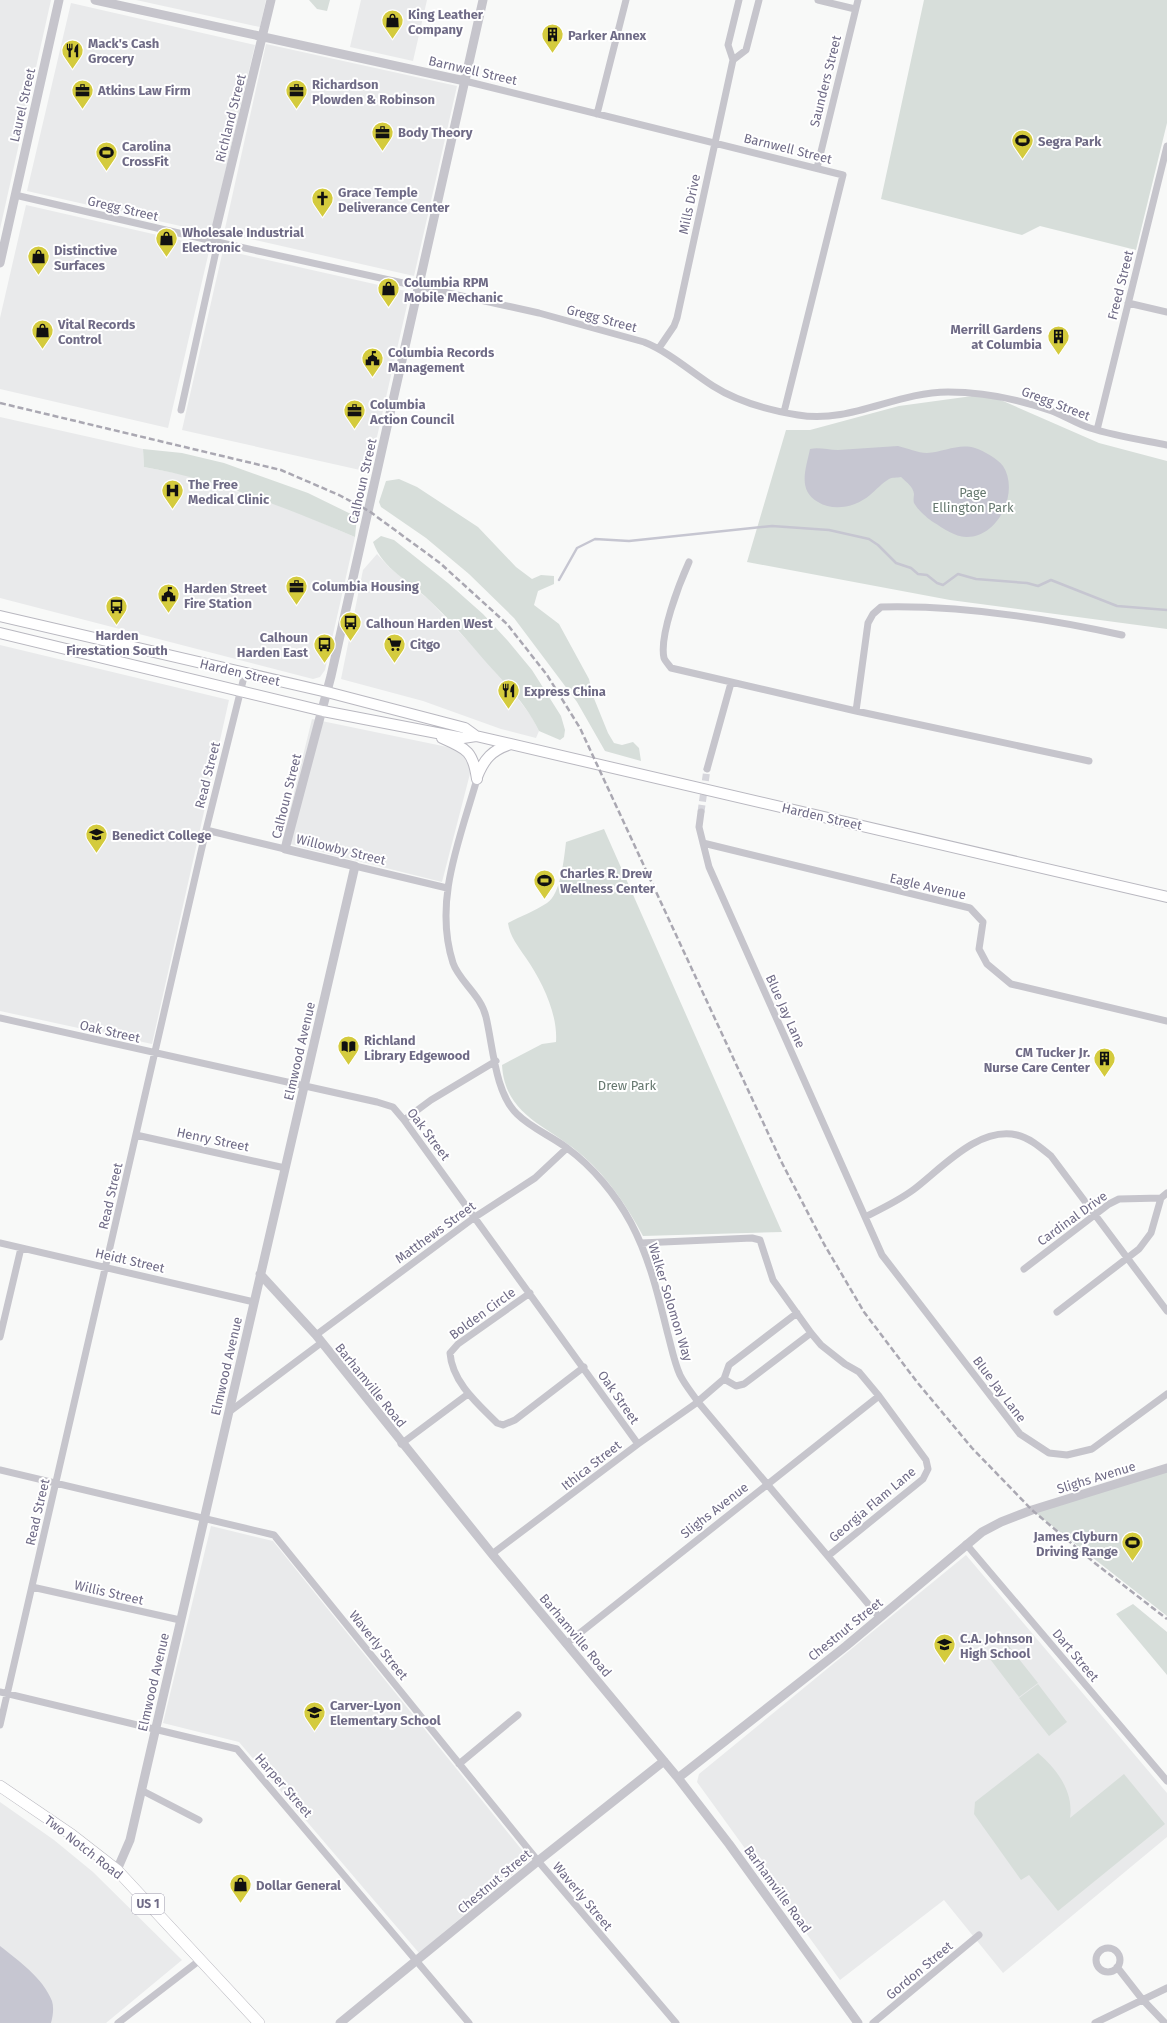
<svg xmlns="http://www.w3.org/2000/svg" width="1167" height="2023" font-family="'Fira Sans',sans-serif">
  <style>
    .built { fill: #e9eaeb }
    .green { fill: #d7deda }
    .water { fill: #c6c6d1 }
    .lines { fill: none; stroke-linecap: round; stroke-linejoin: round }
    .stream { stroke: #c6c6d1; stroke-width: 2.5 }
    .minor-tunnel { stroke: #d6d6dc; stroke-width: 7; stroke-dasharray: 7 3.5; stroke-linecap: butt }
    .secondary-casing { stroke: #b9b8c0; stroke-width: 12 }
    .primary-casing { stroke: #bab9c0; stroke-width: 12 }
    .minor { stroke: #c6c5cc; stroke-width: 7 }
    .tertiary { stroke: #c6c5cc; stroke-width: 9 }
    .secondary { stroke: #fff; stroke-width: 10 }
    .primary { stroke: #fff; stroke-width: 11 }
    .rail { stroke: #aaa8b2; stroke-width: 2.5; stroke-dasharray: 6 3; stroke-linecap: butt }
    .labels { text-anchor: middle; stroke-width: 4; stroke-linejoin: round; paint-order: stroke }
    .shield { fill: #fff; stroke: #9a97aa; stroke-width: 1 }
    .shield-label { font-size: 12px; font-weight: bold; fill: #6f6b86 }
    .poi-label { font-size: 13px; font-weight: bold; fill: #6f6b86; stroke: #fff; text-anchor: start }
    .street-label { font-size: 13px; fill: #6f6b86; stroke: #fff }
    .park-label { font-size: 13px; fill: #66786f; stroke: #fff }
  </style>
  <rect width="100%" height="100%" fill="#f8f9f8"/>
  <path class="built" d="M0,0H51L0,229Z
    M136,0H266L260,27Z
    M361,0H427L413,61L350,47Z
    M71,3L255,45L211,233L27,191Z
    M266,44L457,86L414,276L224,233Z
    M26,205L210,247L168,428L0,389V318Z
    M223,250L410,292L369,472L182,430Z
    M0,417L143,449L144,467L186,475L232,490L287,508L355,537L325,670L320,677L313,679L0,598Z
    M377,554L389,567L428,599L499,674L532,717L539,731L536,738L501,729L423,701L341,679L363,570Z
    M0,645L229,700L152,1044L0,1011Z
    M312,719L462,750L472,766L442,882L282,842Z
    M211,1526L273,1541L530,1860L419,1953L239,1742L163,1723Z
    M966,1555L1167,1793V1837L1003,1973L944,1900L840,1980L697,1782L699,1774Z
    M0,1802L54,1840L93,1872L182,1960L106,2023H0Z"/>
  <path class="green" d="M309,0H330L327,11L317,9Z
    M924,0H1167V123L1136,250L1040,226L1022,235L881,199Z
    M987,394L1099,443L1167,461V629L950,600L747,562L786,430H810L899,406Z
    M143,449L182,453L224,463L308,493L357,517L355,537C286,508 218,480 144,467Z
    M399,479L417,487L478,527L516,567L532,579L541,575L554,576V584L538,591L534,605L559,624L589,679L593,696L608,733L614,743L622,745L633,742L639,748L641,761L605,751L577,702L514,618L469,574L426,538L381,507L379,502L386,481Z
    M381,536L394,540L448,583L483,614L508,641L532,670L561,716L565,730L564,737L560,740L539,731C526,704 505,683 485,661C467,640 449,619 429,600C409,580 383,570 373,542Z
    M604,829L782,1232L643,1236C627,1206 608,1178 583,1156C550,1126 505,1117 502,1065L542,1044L556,1042C558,1014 542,981 526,958C518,946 510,937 508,923C521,916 535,911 547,903C561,894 564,858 566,842Z
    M1167,1468V1616L1032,1510Z
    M1133,1604L1167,1632V1675L1116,1614Z
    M1008,1645L1038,1683L1019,1697L990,1659Z
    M1038,1684L1067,1722L1049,1736L1019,1698Z
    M1038,1753C1057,1769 1074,1792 1070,1818L1124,1774L1165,1824L1058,1911L1029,1875L1021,1880L974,1814L975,1802Z"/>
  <path class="water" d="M898,446C907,448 918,453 927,453C944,452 959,443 975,448C984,451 998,459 1003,466C1020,492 998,538 966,537C955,537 943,528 933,522C927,518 917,509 914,503C913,500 914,496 914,494C913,486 906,482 901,477C897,478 892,477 889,479C882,483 876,490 870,495C856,507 834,512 818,502C797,490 806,469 810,449C819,447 828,450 838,450C858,449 878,447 898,446Z
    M0,1946C19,1961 43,1978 52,2001C54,2008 53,2016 51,2023H0Z"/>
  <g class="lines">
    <path class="stream" d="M559,580L577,548L595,539L629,541L772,526L829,530L869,539L878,545L896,563L911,568L918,574L927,575L937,583L943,585L958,574L976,579L1027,583L1038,586L1051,580L1117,606L1167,610"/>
    <path class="minor-tunnel" d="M701,812L707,769"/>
    <defs>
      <path id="secondary" d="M0,616L327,692L465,728L476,736L1167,897
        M0,633L323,711L463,738L476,736
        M442,738C467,749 473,751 477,779
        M477,777C484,759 492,750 511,744"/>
      <path id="primary" d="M0,1786L72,1835L117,1870L259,2023"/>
    </defs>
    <use href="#secondary" class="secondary-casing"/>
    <use href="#primary" class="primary-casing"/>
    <path class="minor" d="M818,0L855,9
      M733,60L746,50L759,0
      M465,81L843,175L784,412
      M597,114L626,0
      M817,168L858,0
      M15,195L213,241L539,313L644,342C669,352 690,371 713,386C738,402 768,410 798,415C850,424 896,392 948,392C984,392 1018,399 1052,411C1065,416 1077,424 1090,428C1115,436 1142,440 1167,445
      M1128,303L1167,312
      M659,348L674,326L677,318L733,60L728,45L739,0
      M181,410L218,242
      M1097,430L1167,146
      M689,562C679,584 659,636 664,658C665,661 669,665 671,668L856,711L1089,761
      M856,711L868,623L873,614L881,607C960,605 1045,618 1122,635
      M707,769L731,683
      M477,779C460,839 433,901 453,963C459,981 481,995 486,1017C493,1046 495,1093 517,1114C531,1128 551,1136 567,1148C593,1167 616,1195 631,1223C649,1257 658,1294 667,1331C671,1345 674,1362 680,1375C685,1385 692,1393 698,1402L880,1618
      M701,812L699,827L709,867L882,1255L1020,1434L1049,1453L1067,1455L1092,1449L1167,1394
      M206,830L285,849
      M703,843L970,908L983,922L979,949L987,964L1011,984L1167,1021
      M355,866L447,888
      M0,1018L377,1102L393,1107L404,1120L638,1444
      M404,1120L431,1100L496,1061
      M136,1135L285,1168
      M865,1217C881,1209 898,1201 913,1190C941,1169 978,1126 1017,1135C1030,1138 1041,1148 1051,1156L1167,1311
      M0,1243L254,1302
      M641,1243L752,1238L760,1240L773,1280L811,1333L821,1345L845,1364L859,1372L879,1396L926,1460L928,1469L923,1479L828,1556
      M1024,1269L1109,1204L1119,1199L1161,1198
      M530,1293L458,1344L450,1353C452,1382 478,1404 497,1423L503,1425L515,1420L584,1367
      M1057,1312L1139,1249L1151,1233L1161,1198L1167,1193
      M316,1335L475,1217L535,1178L567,1148
      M0,1337L21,1248
      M724,1379L736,1386L744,1384L811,1333
      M229,1412L321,1343
      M401,1444L468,1394
      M0,1470L274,1535L538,1861L676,2023
      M966,1544L1167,1781
      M492,1554L638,1444L695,1404L724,1379L729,1365L797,1313
      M32,1587L180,1620
      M566,1644L879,1396
      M0,1692L237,1749L469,2023
      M0,1725L206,830L245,673
      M459,1764L518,1715
      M141,1790L199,1820
      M1096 1960a12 12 0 1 1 24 0a12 12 0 1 1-24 0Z
      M1117,1967L1142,1999L1165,2023
      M118,2023L200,1960
      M873,2023L979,1935
      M1095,2023L1167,1988"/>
    <path class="tertiary" d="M95,0L465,81
      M213,241L271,0
      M0,263L59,0
      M260,1274L316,1335L492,1554L678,1778L729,1844L858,2023
      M678,1778L846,1646L982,1532L1001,1522L1032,1510L1167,1468
      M117,1870L130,1840L355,866L285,849L331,676L483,0
      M340,2023L538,1861L664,1761"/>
    <use href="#secondary" class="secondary"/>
    <use href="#primary" class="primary"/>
    <path class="rail" d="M0,403L281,470L339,495L369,511L440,563L507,624L547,675L580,728L781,1161L824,1244L864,1312L917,1382L972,1448L1032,1510L1096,1564L1167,1619"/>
  </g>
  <defs>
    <symbol id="shop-pin" viewBox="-11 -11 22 30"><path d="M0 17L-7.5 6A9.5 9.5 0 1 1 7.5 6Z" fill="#d4cb3d" stroke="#fff"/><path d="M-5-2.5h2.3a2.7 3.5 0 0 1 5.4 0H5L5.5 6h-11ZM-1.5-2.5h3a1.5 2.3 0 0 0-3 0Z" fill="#111"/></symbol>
    <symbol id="building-pin" viewBox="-11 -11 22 30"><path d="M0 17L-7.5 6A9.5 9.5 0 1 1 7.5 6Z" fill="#d4cb3d" stroke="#fff"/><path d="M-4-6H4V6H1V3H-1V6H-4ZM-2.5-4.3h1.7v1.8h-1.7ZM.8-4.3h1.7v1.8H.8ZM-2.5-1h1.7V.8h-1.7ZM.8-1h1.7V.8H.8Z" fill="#111"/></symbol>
    <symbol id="restaurant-pin" viewBox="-11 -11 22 30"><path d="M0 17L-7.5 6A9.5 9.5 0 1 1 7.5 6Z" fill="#d4cb3d" stroke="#fff"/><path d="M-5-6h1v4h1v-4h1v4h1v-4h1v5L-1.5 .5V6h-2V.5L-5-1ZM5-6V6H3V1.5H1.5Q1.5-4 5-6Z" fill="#111"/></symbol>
    <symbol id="office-pin" viewBox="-11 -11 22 30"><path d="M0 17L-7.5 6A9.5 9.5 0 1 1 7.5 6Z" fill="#d4cb3d" stroke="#fff"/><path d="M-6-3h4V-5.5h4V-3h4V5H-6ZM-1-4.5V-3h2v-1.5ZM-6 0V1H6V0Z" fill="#111"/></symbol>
    <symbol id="stadium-pin" viewBox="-11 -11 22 30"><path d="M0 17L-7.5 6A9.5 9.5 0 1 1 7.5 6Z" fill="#d4cb3d" stroke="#fff"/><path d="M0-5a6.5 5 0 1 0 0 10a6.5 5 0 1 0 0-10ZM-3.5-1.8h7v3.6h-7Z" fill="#111"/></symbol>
    <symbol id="church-pin" viewBox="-11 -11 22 30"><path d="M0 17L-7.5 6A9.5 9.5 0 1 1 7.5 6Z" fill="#d4cb3d" stroke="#fff"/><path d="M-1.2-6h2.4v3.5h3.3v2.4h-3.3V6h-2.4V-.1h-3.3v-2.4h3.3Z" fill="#111"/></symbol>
    <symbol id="civic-pin" viewBox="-11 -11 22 30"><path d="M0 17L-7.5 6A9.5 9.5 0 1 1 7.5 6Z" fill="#d4cb3d" stroke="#fff"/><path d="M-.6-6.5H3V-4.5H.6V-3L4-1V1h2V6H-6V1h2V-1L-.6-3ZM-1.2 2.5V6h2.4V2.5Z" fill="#111"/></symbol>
    <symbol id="hospital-pin" viewBox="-11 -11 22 30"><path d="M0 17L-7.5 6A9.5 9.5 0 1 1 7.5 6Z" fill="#d4cb3d" stroke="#fff"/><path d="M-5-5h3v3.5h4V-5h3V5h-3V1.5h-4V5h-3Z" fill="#111"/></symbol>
    <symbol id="bus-pin" viewBox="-11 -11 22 30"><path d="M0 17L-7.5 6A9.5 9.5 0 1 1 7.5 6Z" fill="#d4cb3d" stroke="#fff"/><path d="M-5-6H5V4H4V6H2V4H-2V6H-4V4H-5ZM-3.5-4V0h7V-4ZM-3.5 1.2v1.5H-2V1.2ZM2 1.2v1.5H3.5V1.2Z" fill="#111"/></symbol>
    <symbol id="supermarket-pin" viewBox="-11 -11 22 30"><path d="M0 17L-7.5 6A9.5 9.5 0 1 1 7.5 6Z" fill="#d4cb3d" stroke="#fff"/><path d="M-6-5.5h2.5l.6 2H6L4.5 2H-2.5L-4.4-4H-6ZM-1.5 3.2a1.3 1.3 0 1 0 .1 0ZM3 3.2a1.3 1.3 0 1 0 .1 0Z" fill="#111"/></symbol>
    <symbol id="university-pin" viewBox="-11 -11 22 30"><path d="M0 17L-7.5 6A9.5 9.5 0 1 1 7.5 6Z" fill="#d4cb3d" stroke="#fff"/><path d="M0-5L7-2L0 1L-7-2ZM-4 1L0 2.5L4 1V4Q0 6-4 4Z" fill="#111"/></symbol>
    <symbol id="library-pin" viewBox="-11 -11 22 30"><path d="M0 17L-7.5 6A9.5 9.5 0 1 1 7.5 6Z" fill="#d4cb3d" stroke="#fff"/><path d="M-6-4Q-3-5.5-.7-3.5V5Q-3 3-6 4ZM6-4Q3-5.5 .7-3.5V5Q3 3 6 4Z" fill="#111"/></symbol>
    <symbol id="school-pin" viewBox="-11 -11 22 30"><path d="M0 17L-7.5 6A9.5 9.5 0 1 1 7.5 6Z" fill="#d4cb3d" stroke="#fff"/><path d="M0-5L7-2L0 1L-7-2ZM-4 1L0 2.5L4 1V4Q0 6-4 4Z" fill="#111"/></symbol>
  </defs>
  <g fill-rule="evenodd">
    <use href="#shop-pin" x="380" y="8" width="25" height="34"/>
    <use href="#building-pin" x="540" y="22" width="25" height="34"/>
    <use href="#restaurant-pin" x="60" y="38" width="25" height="34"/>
    <use href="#office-pin" x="70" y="78" width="25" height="34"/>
    <use href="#office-pin" x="284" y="78" width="25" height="34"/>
    <use href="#office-pin" x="370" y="120" width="25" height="34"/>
    <use href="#stadium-pin" x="1010" y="128" width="25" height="34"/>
    <use href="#stadium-pin" x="94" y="140" width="25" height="34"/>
    <use href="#church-pin" x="310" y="186" width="25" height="34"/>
    <use href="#shop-pin" x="154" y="226" width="25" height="34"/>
    <use href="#shop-pin" x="26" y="244" width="25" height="34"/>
    <use href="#shop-pin" x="376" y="276" width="25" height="34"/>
    <use href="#shop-pin" x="30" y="318" width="25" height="34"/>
    <use href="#building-pin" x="1046" y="324" width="25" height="34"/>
    <use href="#civic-pin" x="360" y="346" width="25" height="34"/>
    <use href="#office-pin" x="342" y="398" width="25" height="34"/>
    <use href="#hospital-pin" x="160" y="478" width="25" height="34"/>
    <use href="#office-pin" x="284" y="574" width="25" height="34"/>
    <use href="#civic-pin" x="156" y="582" width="25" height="34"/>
    <use href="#bus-pin" x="104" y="594" width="25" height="34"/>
    <use href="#bus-pin" x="338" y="610" width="25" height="34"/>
    <use href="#bus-pin" x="312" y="632" width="25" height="34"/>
    <use href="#supermarket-pin" x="382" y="632" width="25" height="34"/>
    <use href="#restaurant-pin" x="496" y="678" width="25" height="34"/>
    <use href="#university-pin" x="84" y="822" width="25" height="34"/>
    <use href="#stadium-pin" x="532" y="868" width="25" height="34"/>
    <use href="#library-pin" x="336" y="1034" width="25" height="34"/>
    <use href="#building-pin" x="1092" y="1046" width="25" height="34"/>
    <use href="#stadium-pin" x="1120" y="1530" width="25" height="34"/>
    <use href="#school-pin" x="932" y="1632" width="25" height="34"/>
    <use href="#school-pin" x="302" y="1700" width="25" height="34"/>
    <use href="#shop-pin" x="228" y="1872" width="25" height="34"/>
  </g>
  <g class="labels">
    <rect class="shield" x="132" y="1894" width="32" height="20" rx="3"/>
    <g class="shield-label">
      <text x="148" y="1908">US 1</text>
    </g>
    <g class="poi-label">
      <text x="408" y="19">King Leather<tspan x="408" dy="15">Company</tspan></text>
      <text x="568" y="40">Parker Annex</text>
      <text x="88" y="48">Mack's Cash<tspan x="88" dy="15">Grocery</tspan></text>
      <text x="312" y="89">Richardson<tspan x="312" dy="15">Plowden &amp; Robinson</tspan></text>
      <text x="98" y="95">Atkins Law Firm</text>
      <text x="398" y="137">Body Theory</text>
      <text x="1038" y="146">Segra Park</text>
      <text x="122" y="151">Carolina<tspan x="122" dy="15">CrossFit</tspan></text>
      <text x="338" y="197">Grace Temple<tspan x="338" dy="15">Deliverance Center</tspan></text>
      <text x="182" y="237">Wholesale Industrial<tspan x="182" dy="15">Electronic</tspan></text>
      <text x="54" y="255">Distinctive<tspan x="54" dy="15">Surfaces</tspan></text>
      <text x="404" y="287">Columbia RPM<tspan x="404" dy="15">Mobile Mechanic</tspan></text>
      <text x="58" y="329">Vital Records<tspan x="58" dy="15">Control</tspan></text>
      <text x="1042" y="334" text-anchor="end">Merrill Gardens<tspan x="1042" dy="15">at Columbia</tspan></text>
      <text x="388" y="357">Columbia Records<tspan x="388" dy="15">Management</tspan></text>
      <text x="370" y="409">Columbia<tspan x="370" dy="15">Action Council</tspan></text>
      <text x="188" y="489">The Free<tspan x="188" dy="15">Medical Clinic</tspan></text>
      <text x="312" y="591">Columbia Housing</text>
      <text x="184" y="593">Harden Street<tspan x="184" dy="15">Fire Station</tspan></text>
      <text x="366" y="628">Calhoun Harden West</text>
      <text x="117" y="640" text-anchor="middle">Harden<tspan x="117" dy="15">Firestation South</tspan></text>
      <text x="308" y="642" text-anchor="end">Calhoun<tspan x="308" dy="15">Harden East</tspan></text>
      <text x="410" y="649">Citgo</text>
      <text x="524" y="696">Express China</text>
      <text x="112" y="840">Benedict College</text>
      <text x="560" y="878">Charles R. Drew<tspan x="560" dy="15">Wellness Center</tspan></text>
      <text x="364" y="1045">Richland<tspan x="364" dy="15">Library Edgewood</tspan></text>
      <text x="1090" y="1057" text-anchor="end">CM Tucker Jr.<tspan x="1090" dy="15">Nurse Care Center</tspan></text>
      <text x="1118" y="1541" text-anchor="end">James Clyburn<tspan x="1118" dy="15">Driving Range</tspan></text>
      <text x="960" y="1643">C.A. Johnson<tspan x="960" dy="15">High School</tspan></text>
      <text x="330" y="1710">Carver-Lyon<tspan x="330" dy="15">Elementary School</tspan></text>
      <text x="256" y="1890">Dollar General</text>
    </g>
    <g class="street-label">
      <text transform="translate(473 70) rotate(13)" y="5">Barnwell Street</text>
      <text transform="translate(825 81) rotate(-76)" y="5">Saunders Street</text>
      <text transform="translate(22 105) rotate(-77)" y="5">Laurel Street</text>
      <text transform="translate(230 118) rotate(-76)" y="5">Richland Street</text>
      <text transform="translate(788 148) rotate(14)" y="5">Barnwell Street</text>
      <text transform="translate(689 204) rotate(-78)" y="5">Mills Drive</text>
      <text transform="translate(123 208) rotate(13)" y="5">Gregg Street</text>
      <text transform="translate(1120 285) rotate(-76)" y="5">Freed Street</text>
      <text transform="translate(602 318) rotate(15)" y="5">Gregg Street</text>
      <text transform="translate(1056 403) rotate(21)" y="5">Gregg Street</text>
      <text transform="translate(362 481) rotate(-77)" y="5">Calhoun Street</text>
      <text transform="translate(240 672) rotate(13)" y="5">Harden Street</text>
      <text transform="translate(207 775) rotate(-76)" y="5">Read Street</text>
      <text transform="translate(286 796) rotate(-76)" y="5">Calhoun Street</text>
      <text transform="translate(822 816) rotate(13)" y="5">Harden Street</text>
      <text transform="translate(341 849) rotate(14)" y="5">Willowby Street</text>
      <text transform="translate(928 886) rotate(13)" y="5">Eagle Avenue</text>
      <text transform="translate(786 1011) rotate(66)" y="5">Blue Jay Lane</text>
      <text transform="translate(110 1031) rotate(13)" y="5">Oak Street</text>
      <text transform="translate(299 1051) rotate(-77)" y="5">Elmwood Avenue</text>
      <text transform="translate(429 1134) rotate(53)" y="5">Oak Street</text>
      <text transform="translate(213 1139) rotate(12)" y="5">Henry Street</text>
      <text transform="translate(110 1196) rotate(-77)" y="5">Read Street</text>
      <text transform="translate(1072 1218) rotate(-36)" y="5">Cardinal Drive</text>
      <text transform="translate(435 1232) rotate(-36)" y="5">Matthews Street</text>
      <text transform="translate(130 1260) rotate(13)" y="5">Heidt Street</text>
      <text transform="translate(671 1302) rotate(73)" y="5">Walker Solomon Way</text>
      <text transform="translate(482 1313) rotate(-36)" y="5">Bolden Circle</text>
      <text transform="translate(226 1366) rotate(-77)" y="5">Elmwood Avenue</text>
      <text transform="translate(371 1385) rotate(51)" y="5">Barhamville Road</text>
      <text transform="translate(1000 1389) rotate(53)" y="5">Blue Jay Lane</text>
      <text transform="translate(619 1397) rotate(55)" y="5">Oak Street</text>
      <text transform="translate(591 1465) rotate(-38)" y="5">Ithica Street</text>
      <text transform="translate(1096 1477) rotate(-17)" y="5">Slighs Avenue</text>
      <text transform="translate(872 1504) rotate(-40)" y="5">Georgia Flam Lane</text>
      <text transform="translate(714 1510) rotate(-38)" y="5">Slighs Avenue</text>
      <text transform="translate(37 1512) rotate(-77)" y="5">Read Street</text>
      <text transform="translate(109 1592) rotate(13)" y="5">Willis Street</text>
      <text transform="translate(845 1629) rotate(-39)" y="5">Chestnut Street</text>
      <text transform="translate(576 1635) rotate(50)" y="5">Barhamville Road</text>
      <text transform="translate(379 1645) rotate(51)" y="5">Waverly Street</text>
      <text transform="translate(1076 1655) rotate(50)" y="5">Dart Street</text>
      <text transform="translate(153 1682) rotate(-77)" y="5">Elmwood Avenue</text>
      <text transform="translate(284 1785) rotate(49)" y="5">Harper Street</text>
      <text transform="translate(84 1847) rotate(38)" y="5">Two Notch Road</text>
      <text transform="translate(494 1881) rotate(-40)" y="5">Chestnut Street</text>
      <text transform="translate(778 1889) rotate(54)" y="5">Barhamville Road</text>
      <text transform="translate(583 1896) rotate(50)" y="5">Waverly Street</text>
      <text transform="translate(919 1970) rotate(-40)" y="5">Gordon Street</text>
    </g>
    <g class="park-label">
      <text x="973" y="497">Page<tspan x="973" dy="15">Ellington Park</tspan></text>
      <text x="627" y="1090">Drew Park</text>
    </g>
  </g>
</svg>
